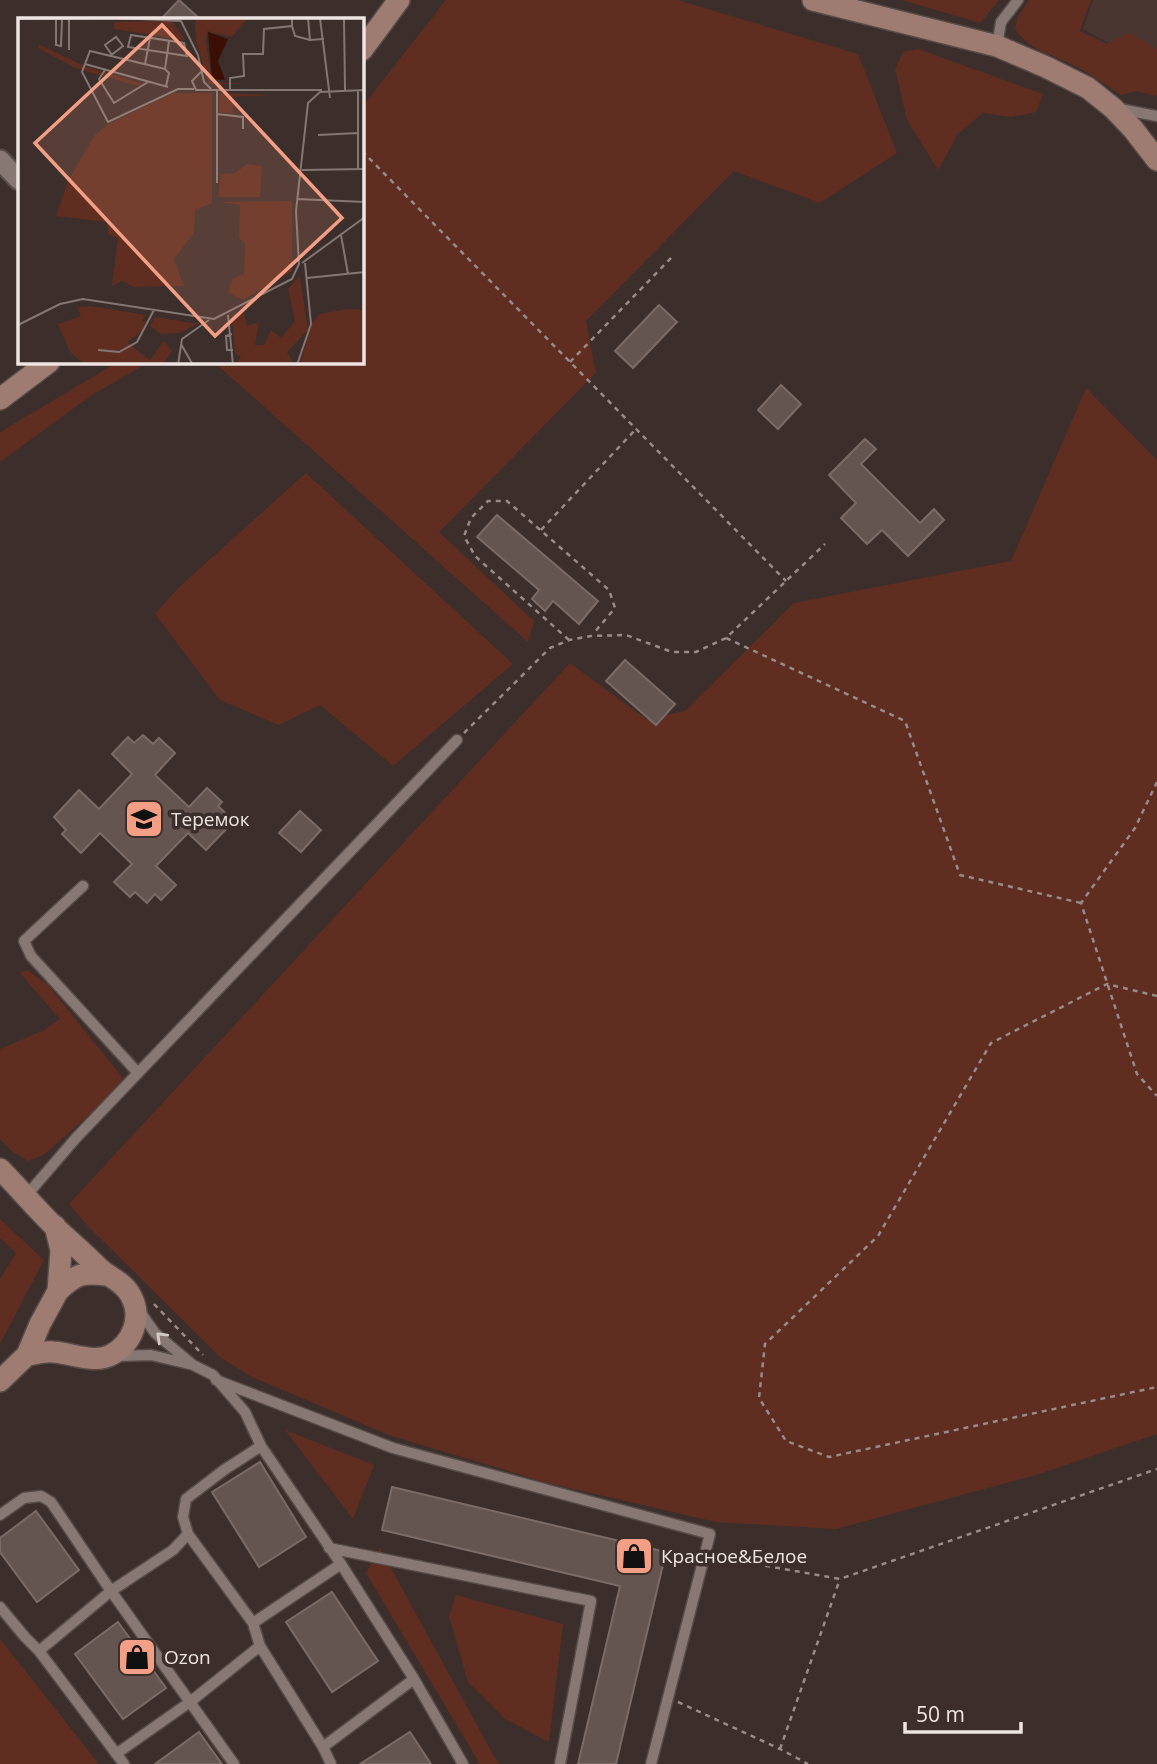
<svg xmlns="http://www.w3.org/2000/svg" width="1157" height="1764" font-family="'Open Sans',sans-serif">
  <style>
    .built { fill: #4a3630 }
    .green { fill: #602e20 }
    .building { fill: #645550; stroke: #7b6b66; stroke-width: 2 }
    .lines { fill: none; stroke-linecap: round; stroke-linejoin: round }
    .lane-casing { stroke: #574c48; stroke-width: 13 }
    .street-casing { stroke: #574c48; stroke-width: 23 }
    .secondary-casing { stroke: #574c48; stroke-width: 24 }
    .path { stroke: #978c89; stroke-width: 2.5; stroke-dasharray: 5 5; stroke-linecap: butt }
    .lane { stroke: #887873; stroke-width: 10 }
    .street { stroke: #887873; stroke-width: 19 }
    .secondary { stroke: #9f7c72; stroke-width: 21 }
    .oneway { stroke: #d4cac6 }
    .labels { text-anchor: middle; stroke-width: 7; stroke-linejoin: round; paint-order: stroke }
    .poi-label { font-size: 19px; fill: #eee5e2; stroke: #3c2e2a; text-anchor: start }
    .inset-road { fill: none; stroke: #837774; stroke-width: 2 }
    .view { fill: #f39f86; fill-opacity: 0.15; stroke: #f39f86; stroke-width: 3.5 }
    .inset-edge { fill: none; stroke: #eee5e2; stroke-width: 3.5 }
  </style>
  <rect width="100%" height="100%" fill="#3c2e2a"/>
  <path class="built" d="M1093,0H1157V79L1144,62L1083,29Z"/>
  <path class="green" d="M446,0H678L858,54L897,153L820,203L734,171L586,321L596,373L439,532L534,621L528,642L214,362H362V107Z
    M902,0H999L980,23Z
    M1029,0H1091L1080,31L1107,44L1130,33L1157,49V96L1137,91L1121,95C1107,86 1094,76 1079,68C1056,55 1031,52 1015,29L1017,18Z
    M918,49L1043,94L1036,112L1011,117L983,113L958,134L938,170L907,120L895,69L903,52Z
    M118,362H149L92,395L0,462V433L10,426Z
    M1086,388L1157,460V1434L1036,1475L836,1529L716,1522L548,1483L389,1435L252,1377L221,1358L88,1226L69,1204L570,663L646,719L685,711L794,603L1011,561Z
    M306,473L513,664L393,766L320,705L279,725L220,700L155,614L179,587Z
    M27,970L47,984L123,1078L102,1103L45,1154L28,1161L13,1152L0,1139V1049L44,1030L60,1019L20,973Z
    M0,1219L44,1260L0,1344V1279L16,1253L0,1238Z
    M285,1430L374,1465L353,1519Z
    M380,1548L495,1758L500,1764H480L366,1573Z
    M456,1595L563,1624L549,1742L505,1719L468,1682L449,1616Z
    M0,1639L99,1764H0Z"/>
  <path class="building" d="M179,0L200,19H161Z
    M659,305L677,322L633,368L615,351Z
    M781,385L801,404L778,429L758,410Z
    M865,439L876,449L861,464L920,523L934,509L944,520L908,556L882,530L867,544L841,518L856,503L829,475Z
    M497,515L598,601L579,624L553,601L545,611L532,599L539,590L477,537Z
    M625,660L675,704L656,725L606,681Z
    M143,735L153,744L159,738L175,753L155,775L189,807L207,788L222,802L218,806L234,821L206,850L188,833L156,866L176,885L161,900L155,894L147,903L135,892L130,897L114,882L132,864L100,833L81,853L62,834L66,830L54,817L79,790L99,809L132,774L112,754L128,737L134,743Z
    M300,811L321,830L301,852L279,833Z
    M260,1462L306,1537L259,1567L212,1492Z
    M392,1487L666,1552L616,1764H578L620,1586L382,1530Z
    M36,1511L79,1570L37,1602L0,1552V1538Z
    M332,1592L378,1661L332,1692L286,1622Z
    M118,1622L166,1688L123,1719L75,1654Z
    M199,1732L222,1764H155Z
    M410,1732L431,1764H360Z"/>
  <g class="lines">
    <defs>
      <path id="lane" d="M997,46L1001,22L1018,0
        M1120,109L1157,116
        M83,886L24,941L31,956L138,1073
        M26,1196L76,1138L138,1073L457,740
        M139,1310L155,1333L193,1365L213,1375L245,1412L261,1446L341,1564L414,1679L463,1764
        M118,1356L151,1355L189,1364
        M216,1380L393,1448L710,1534L651,1764
        M261,1446L224,1470L186,1499L183,1517L188,1534L253,1623L260,1646L323,1747L331,1764
        M0,1515L24,1498L41,1496L51,1502L111,1591L234,1764
        M329,1548L591,1601L560,1764
        M0,1607L25,1637L39,1651L124,1764
        M253,1623L341,1564
        M39,1651L111,1591L173,1550L188,1534
        M323,1747L414,1679
        M116,1754L190,1702L260,1646"/>
      <path id="street" d="M0,160L19,180"/>
      <path id="secondary" d="M813,0L997,46L1046,67L1088,88L1113,108L1133,129L1157,160
        M362,50L399,0
        M0,399L49,362
        M0,1169C19,1188 36,1209 56,1228C70,1241 85,1254 99,1268C110,1278 124,1282 131,1296C143,1318 132,1344 111,1355C94,1364 72,1353 53,1352C45,1351 35,1354 27,1355
        M58,1291C76,1274 82,1272 106,1275
        M0,1381L27,1355L40,1324L58,1291L61,1250L55,1226"/>
    </defs>
    <use href="#lane" class="lane-casing"/>
    <use href="#street" class="street-casing"/>
    <use href="#secondary" class="secondary-casing"/>
    <path class="path" d="M362,151L786,581
      M570,362L672,257
      M541,530L636,429
      M726,638L905,721L960,875L1081,903
      M569,640L475,556L464,536L471,518L488,501H507L609,590L615,608L593,634
      M464,733L550,648L569,640L591,636L626,635L672,652H696L726,638L825,544
      M1157,782L1135,828L1081,903L1137,1074L1157,1096
      M1157,996L1107,984L991,1043L878,1236L765,1344L759,1398L786,1441L829,1457L1157,1387
      M154,1304L203,1355
      M716,1557L840,1579L1157,1469
      M678,1702L780,1749L808,1764
      M780,1749L840,1579"/>
    <use href="#lane" class="lane"/>
    <use href="#street" class="street"/>
    <use href="#secondary" class="secondary"/>
  </g>
  <defs><path id="oneway-chevron" d="M-2-3.5L2.5 0L-2 3.5" fill="none" stroke-width="1.6" stroke-linecap="round" stroke-linejoin="round" transform="scale(1.75)"/></defs>
  <use class="oneway" href="#oneway-chevron" transform="translate(161 1337) rotate(-136)"/>
  <defs>
    <symbol id="school-square" viewBox="-11 -11 22 22"><rect x="-9" y="-9" width="18" height="18" rx="4" fill="#f39f86" stroke="#3c2e2a"/><path d="M0-5L7-2L0 1L-7-2ZM-4 1L0 2.5L4 1V4Q0 6-4 4Z" fill="#111"/></symbol>
    <symbol id="shop-square" viewBox="-11 -11 22 22"><rect x="-9" y="-9" width="18" height="18" rx="4" fill="#f39f86" stroke="#3c2e2a"/><path d="M-5-2.5h2.3a2.7 3.5 0 0 1 5.4 0H5L5.5 6h-11ZM-1.5-2.5h3a1.5 2.3 0 0 0-3 0Z" fill="#111"/></symbol>
  </defs>
  <g fill-rule="evenodd">
    <use href="#school-square" x="122" y="797" width="44" height="44"/>
    <use href="#shop-square" x="612" y="1534" width="44" height="44"/>
    <use href="#shop-square" x="115" y="1635" width="44" height="44"/>
  </g>
  <g class="labels">
    <g class="poi-label">
      <text x="171" y="826">Теремок</text>
      <text x="661" y="1563">Красное&amp;Белое</text>
      <text x="164" y="1664">Ozon</text>
    </g>
  </g>
  <g transform="translate(18 18)">
    <rect width="346" height="346" fill="#3c2e2a"/>
    <path d="M181,0H230L214,19L189,13L188,24L194,64L229,66H191L178,23L177,4ZM154,3L167,22L96,11V4ZM22,27L66,48L123,65L124,69L57,50L20,30ZM156,75H194V185L177,192L176,215L156,241L166,268L116,269L104,263L94,268L100,220L90,216L89,204L38,198L50,163L76,118L90,106ZM202,75H205L256,77L213,79L217,85L214,94L222,96L201,94ZM229,146L244,148L242,179H200L203,156L217,155ZM274,183V253L225,282L210,275L214,261L226,256L227,225L221,220L222,187L201,184ZM282,258L290,312L269,334L276,346H218L223,339L217,335L214,297L225,292L229,308L241,304L237,327H246L253,312L263,320L277,303L270,271ZM73,288L128,297L123,304L128,302L124,313L109,324L132,342L146,323L154,333L145,346H66L52,334L40,306L63,298L60,289ZM329,291L346,292V346H282L294,304L302,296ZM137,299L173,305H180L162,315L143,316L132,308Z" fill="#602e20"/>
    <path d="M190,14L210,21L200,43L207,62L194,61Z" fill="#3b0f03"/>
    <path class="inset-road" d="M101,0L163,3L180,37L186,64L193,71M290,0L292,22L306,21M302,0L312,80M326,0L327,72M0,1L91,0M38,1V27L43,28L44,1M274,8L277,18L292,22M113,17L166,25L169,38L110,29ZM51,32V1M92,38L105,28L98,19L87,27L94,37M67,46L150,69M127,46L132,20M147,51L151,23M87,52L81,61L96,85L130,64M183,54L174,63L178,72H304M148,68L151,55L147,51L72,33L64,54L90,104L160,71H176M212,72V60L226,58L225,36H245L246,11L274,8V0M340,72V151M199,96L225,99V111M300,117L340,115M284,152L347,151M199,165V72M279,181L347,184M323,217L330,256M284,245L347,199M289,260L347,254M210,297L215,347M0,307L42,286L65,281L196,301L274,261L281,246L278,193L290,85L302,74L347,72M214,316L208,318L209,332H215M163,326L175,347M80,332L101,334L119,324L136,292M160,347L164,321L191,302M279,347L293,306L287,245"/>
    <path class="view" d="M144,7L324,200L197,318L17,125Z"/>
    <rect width="346" height="346" class="inset-edge"/>
  </g>
  <path d="M905 1722v10h116v-10" fill="none" stroke="#eee5e2" stroke-width="3.5"/>
  <text x="916" y="1722" font-size="21" fill="#eee5e2" stroke="#3c2e2a" stroke-width="5" paint-order="stroke">50 m</text>
</svg>
